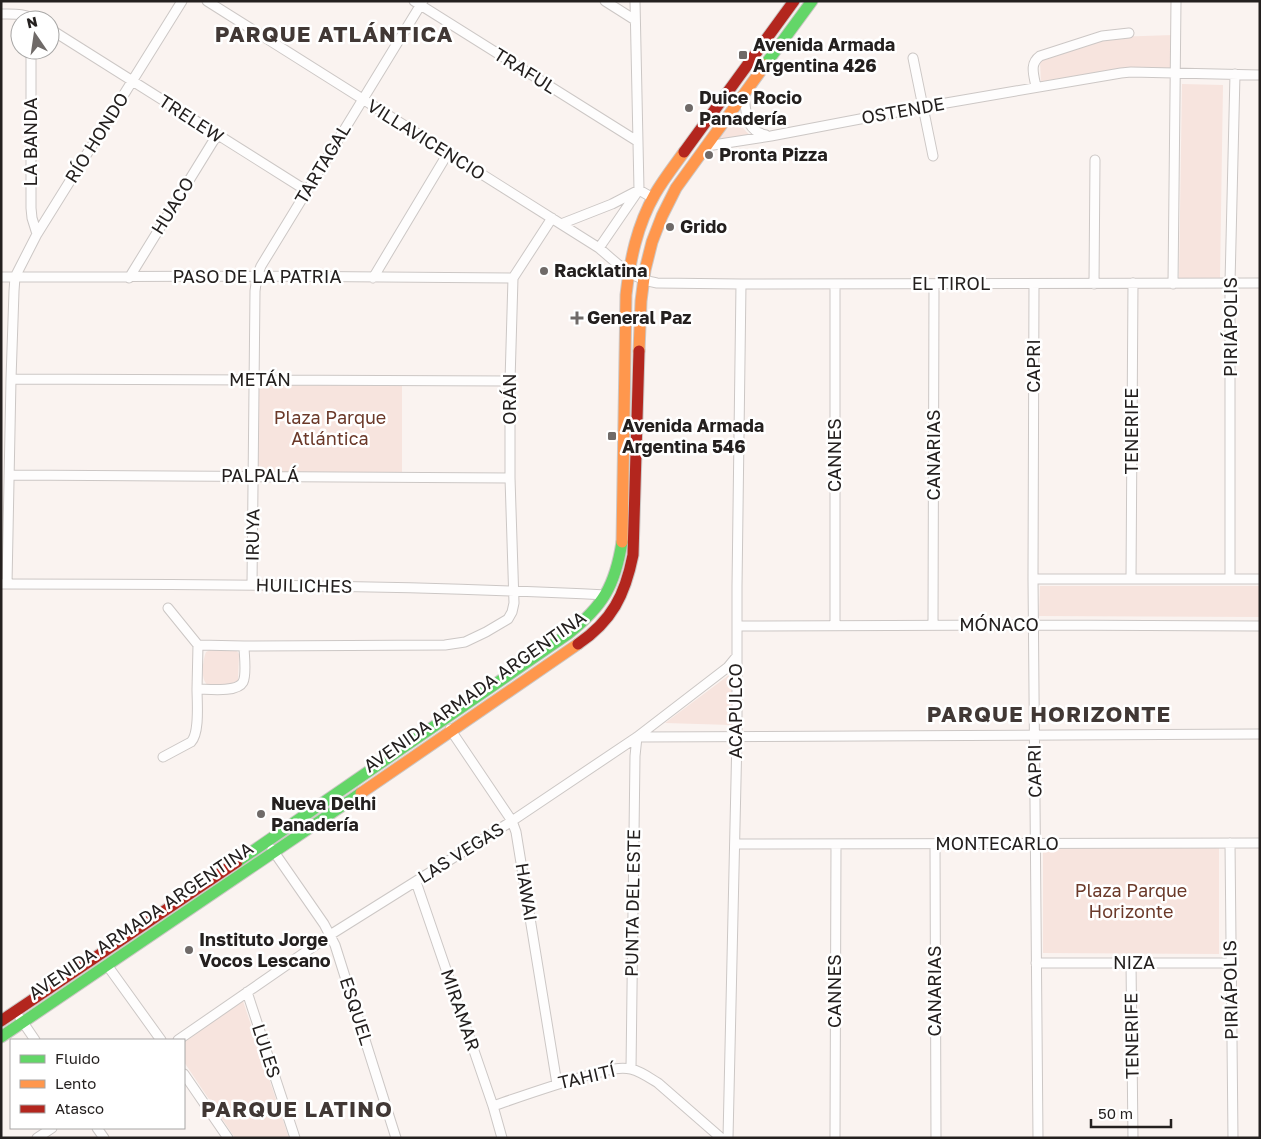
<svg xmlns="http://www.w3.org/2000/svg" width="1261" height="1139" font-family="'Golos Text',sans-serif">
  <style>
    .green { fill: #f7e4de }
    .lines { fill: none; stroke-linecap: round; stroke-linejoin: round }
    .street-casing { stroke: #ccc7c5; stroke-width: 11 }
    .fast-casing { stroke: #ccc7c5; stroke-width: 13 }
    .slow-casing { stroke: #ccc7c5; stroke-width: 13 }
    .jam-casing { stroke: #ccc7c5; stroke-width: 13 }
    .street { stroke: #fefdfd; stroke-width: 9 }
    .fast { stroke: #63d668; stroke-width: 11 }
    .slow { stroke: #ff974d; stroke-width: 11 }
    .jam { stroke: #b3261e; stroke-width: 11 }
    .poi-dot { fill: #6f6a68; stroke: #fff; stroke-width: 2 }
    .labels { text-anchor: middle; stroke-width: 5; stroke-linejoin: round; paint-order: stroke }
    .poi-label { font-size: 18px; font-weight: bold; fill: #24201f; stroke: #fff; text-anchor: start }
    .street-label { font-size: 18px; fill: #24201f; stroke: #fff }
    .park-label { font-size: 18px; fill: #6b3929; stroke: #fff }
    .district-label { font-size: 22px; font-weight: bold; letter-spacing: 1px; fill: #413835; stroke: #fff }
  </style>
  <rect width="100%" height="100%" fill="#faf3f0"/>
  <path class="green" d="M1173,35V70L1041,84L1040,62L1046,57L1113,37Z
    M1182,84L1223,85L1220,278H1179Z
    M737,107C739,119 740,127 750,135L713,142Z
    M259,383H402V474L256,473Z
    M1040,586H1260V617L1039,616Z
    M210,650H236L239,654L238,680L234,684C228,684 215,687 210,686C199,683 203,659 206,652Z
    M733,672L731,725L665,723Z
    M1043,848H1219V954L1043,953Z
    M242,998L289,1138H235L184,1062V1040Z"/>
  <g class="lines">
    <defs>
      <path id="street" d="M207,1L599,248C619,265 630,278 657,283L741,284L1260,283
        M414,1L637,141
        M605,1L635,20
        M635,1L639,190L653,198
        M1,14C14,14 25,13 36,20
        M50,29L307,191
        M31,50V208L32,218L37,234
        M913,58L933,156
        M1036,87C1034,75 1029,64 1040,56L1102,36L1129,33
        M744,94C746,112 745,131 766,135
        M707,146L771,136L923,107L1121,73L1131,72L1260,75
        M561,224L612,204L639,190
        M599,248L636,194
        M1,277L257,276L513,278
        M129,278L217,135
        M373,278L448,153
        M1034,284L1033,579L1038,1138
        M1094,284L1095,160
        M1173,284L1176,1
        M835,285V625
        M11,379L510,381
        M9,475L510,478
        M1033,579H1260
        M1131,579L1133,283
        M1230,579V283L1235,74
        M1,584C203,584 405,585 606,595
        M7,584L11,379L14,291L15,277L37,234L182,1
        M252,584L255,291L257,276L261,266L423,1
        M168,608L198,645
        M933,625L934,284
        M738,626L1034,625L1260,626
        M197,689L198,645L244,646
        M450,729L512,821L516,832L557,1084
        M638,737L1260,734
        M163,757L191,742C200,733 197,702 197,689C208,689 237,693 243,682C247,674 244,655 244,646L445,645L465,642L486,632L508,619L512,612L514,603L510,478V381L513,278L552,218
        M1230,843L1233,1138
        M735,844L1260,843
        M935,844L936,1138
        M272,849L324,924L335,945L396,1138
        M416,882L493,1106L502,1138
        M1036,963H1231
        M1131,963L1133,1138
        M107,965L161,1040
        M247,992L295,1138
        M20,1018L35,1040
        M178,1040L330,935L512,821L637,737L728,667L737,656
        M631,1069L635,756L637,737
        M184,1074L228,1138
        M493,1106C525,1095 556,1084 589,1075C602,1072 617,1066 631,1069C640,1071 650,1078 658,1083L721,1138
        M97,1128L104,1138
        M37,1138L52,1128
        M728,1138L737,736V586L741,284
        M835,1138L836,844"/>
      <path id="fast" d="M765,65L812,1
        M237,862L568,634C603,606 615,586 622,542
        M1,1037L361,793"/>
      <path id="slow" d="M639,351L641,301L645,270L652,242L662,216L676,188L765,65
        M622,542L626,295C630,260 637,225 655,194C663,180 674,166 684,152
        M361,793L578,644"/>
      <path id="jam" d="M684,152L794,1
        M578,644C612,621 625,595 633,555L639,351
        M1,1021L237,862"/>
    </defs>
    <use href="#street" class="street-casing"/>
    <use href="#fast" class="fast-casing"/>
    <use href="#slow" class="slow-casing"/>
    <use href="#jam" class="jam-casing"/>
    <use href="#street" class="street"/>
    <use href="#fast" class="fast"/>
    <use href="#slow" class="slow"/>
    <use href="#jam" class="jam"/>
  </g>
  <g class="poi-dot">
    <rect x="738" y="50" width="10" height="10" rx="2.5"/>
    <circle cx="689" cy="108" r="5"/>
    <circle cx="709" cy="155" r="5"/>
    <circle cx="670" cy="227" r="5"/>
    <circle cx="544" cy="271" r="5"/>
    <path d="M574.5 310.5h5v5h5v5h-5v5h-5v-5h-5v-5h5z"/>
    <rect x="607" y="431" width="10" height="10" rx="2.5"/>
    <circle cx="261" cy="814" r="5"/>
    <circle cx="189" cy="950" r="5"/>
  </g>
  <g class="labels">
    <g class="poi-label">
      <text x="753" y="51">Avenida Armada<tspan x="753" dy="21">Argentina 426</tspan></text>
      <text x="699" y="104">Duice Rocio<tspan x="699" dy="21">Panadería</tspan></text>
      <text x="719" y="161">Pronta Pizza</text>
      <text x="680" y="233">Grido</text>
      <text x="554" y="277">Racklatina</text>
      <text x="587" y="324">General Paz</text>
      <text x="622" y="432">Avenida Armada<tspan x="622" dy="21">Argentina 546</tspan></text>
      <text x="271" y="810">Nueva Delhi<tspan x="271" dy="21">Panadería</tspan></text>
      <text x="199" y="946">Instituto Jorge<tspan x="199" dy="21">Vocos Lescano</tspan></text>
    </g>
    <g class="street-label">
      <text transform="translate(525 71) rotate(32)" y="6">TRAFUL</text>
      <text transform="translate(903 111) rotate(-10)" y="6">OSTENDE</text>
      <text transform="translate(191 119) rotate(33)" y="6">TRELEW</text>
      <text transform="translate(97 138) rotate(-58)" y="6">RÍO HONDO</text>
      <text transform="translate(426 140) rotate(32)" y="6">VILLAVICENCIO</text>
      <text transform="translate(31 142) rotate(-90)" y="6">LA BANDA</text>
      <text transform="translate(323 164) rotate(-59)" y="6">TARTAGAL</text>
      <text transform="translate(173 206) rotate(-58)" y="6">HUACO</text>
      <text x="257" y="283">PASO DE LA PATRIA</text>
      <text x="951" y="290">EL TIROL</text>
      <text transform="translate(1231 327) rotate(-90)" y="6">PIRIÁPOLIS</text>
      <text transform="translate(1034 366) rotate(-90)" y="6">CAPRI</text>
      <text x="260" y="386">METÁN</text>
      <text transform="translate(510 399) rotate(-90)" y="6">ORÁN</text>
      <text transform="translate(1132 431) rotate(-90)" y="6">TENERIFE</text>
      <text transform="translate(835 455) rotate(-90)" y="6">CANNES</text>
      <text transform="translate(934 455) rotate(-90)" y="6">CANARIAS</text>
      <text x="260" y="482">PALPALÁ</text>
      <text transform="translate(253 535) rotate(-89)" y="6">IRUYA</text>
      <text transform="translate(304 586) rotate(1)" y="6">HUILICHES</text>
      <text x="999" y="631">MÓNACO</text>
      <text transform="translate(475 692) rotate(-35)" y="6">AVENIDA ARMADA ARGENTINA</text>
      <text transform="translate(736 711) rotate(-90)" y="6">ACAPULCO</text>
      <text transform="translate(1035 771) rotate(-91)" y="6">CAPRI</text>
      <text x="997" y="850">MONTECARLO</text>
      <text transform="translate(461 853) rotate(-32)" y="6">LAS VEGAS</text>
      <text transform="translate(526 892) rotate(81)" y="6">HAWAI</text>
      <text transform="translate(633 903) rotate(-89)" y="6">PUNTA DEL ESTE</text>
      <text transform="translate(141 921) rotate(-34)" y="6">AVENIDA ARMADA ARGENTINA</text>
      <text x="1134" y="969">NIZA</text>
      <text transform="translate(1231 990) rotate(-91)" y="6">PIRIÁPOLIS</text>
      <text transform="translate(835 991) rotate(-90)" y="6">CANNES</text>
      <text transform="translate(935 991) rotate(-90)" y="6">CANARIAS</text>
      <text transform="translate(460 1010) rotate(71)" y="6">MIRAMAR</text>
      <text transform="translate(356 1011) rotate(72)" y="6">ESQUEL</text>
      <text transform="translate(1132 1036) rotate(-91)" y="6">TENERIFE</text>
      <text transform="translate(266 1051) rotate(72)" y="6">LULES</text>
      <text transform="translate(587 1077) rotate(-13)" y="6">TAHITÍ</text>
    </g>
    <g class="park-label">
      <text x="330" y="424">Plaza Parque<tspan x="330" dy="21">Atlántica</tspan></text>
      <text x="1131" y="897">Plaza Parque<tspan x="1131" dy="21">Horizonte</tspan></text>
    </g>
    <g class="district-label">
      <text x="334" y="42">PARQUE ATLÁNTICA</text>
      <text x="1049" y="722">PARQUE HORIZONTE</text>
      <text x="297" y="1117">PARQUE LATINO</text>
    </g>
  </g>
  <rect width="1261" height="1139" fill="none" stroke="#24201f" stroke-width="5"/>
  <rect x="10" y="1039" width="175" height="90" fill="#ffffff" stroke="#a7a6a5"/>
  <rect x="20" y="1055" width="25" height="8" fill="#63d668" stroke="#a7a6a5"/>
  <text x="55" y="1064" font-size="15" fill="#24201f">Fluido</text>
  <rect x="20" y="1080" width="25" height="8" fill="#ff974d" stroke="#a7a6a5"/>
  <text x="55" y="1089" font-size="15" fill="#24201f">Lento</text>
  <rect x="20" y="1105" width="25" height="8" fill="#b3261e" stroke="#a7a6a5"/>
  <text x="55" y="1114" font-size="15" fill="#24201f">Atasco</text>
  <g transform="translate(35 35) rotate(347)"><circle r="24" fill="#ffffff" stroke="#a7a6a5"/>
  <path d="M0-4L9 19L0 12L-9 19Z" fill="#6f6a68"/>
  <text y="-8" font-size="14" font-weight="bold" text-anchor="middle" fill="#24201f">N</text>
  </g>
  <path d="M1091 1119v8h80v-8" fill="none" stroke="#24201f" stroke-width="2.5"/>
  <text x="1098" y="1119" font-size="15" fill="#24201f" stroke="#ffffff" stroke-width="4" paint-order="stroke">50 m</text>
</svg>
